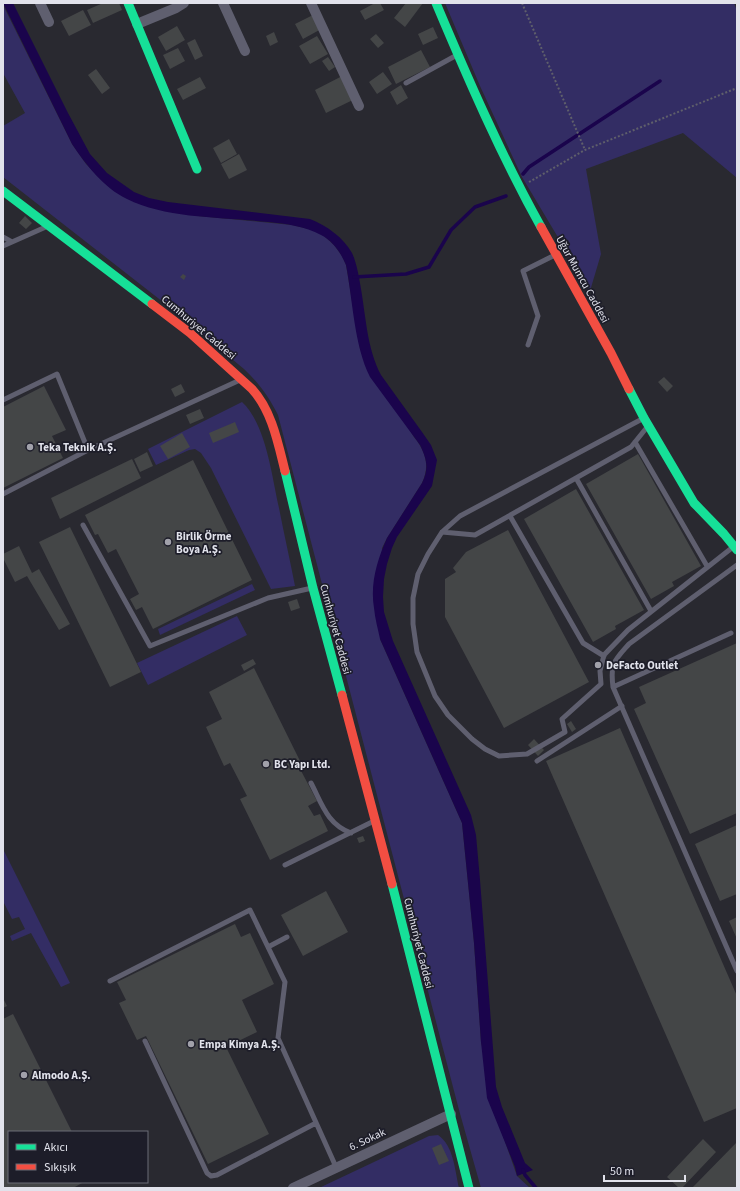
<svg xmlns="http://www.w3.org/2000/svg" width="740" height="1191" font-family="'Source Sans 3',sans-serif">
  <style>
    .green { fill: #332d64 }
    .water { fill: #1a044c }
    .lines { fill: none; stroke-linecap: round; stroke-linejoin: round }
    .stream { stroke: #1a044c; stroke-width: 3.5 }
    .building { fill: #444647 }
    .path { stroke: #5f5f6b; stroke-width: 2; stroke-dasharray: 2 2; stroke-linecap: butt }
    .lane { stroke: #5f5f6f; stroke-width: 5 }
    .street { stroke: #5f5f6f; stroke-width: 10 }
    .fast { stroke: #16e098; stroke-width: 9 }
    .jam { stroke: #f24e42; stroke-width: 9 }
    .poi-dot { fill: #a1a1aa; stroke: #1d1d29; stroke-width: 1.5 }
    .labels { text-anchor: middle; stroke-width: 3.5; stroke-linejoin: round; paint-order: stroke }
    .street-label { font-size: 11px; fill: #e1e2eb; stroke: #1d1d29 }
    .poi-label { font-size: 11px; font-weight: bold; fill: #e1e2eb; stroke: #1d1d29; text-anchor: start }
  </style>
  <rect width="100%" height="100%" fill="#292930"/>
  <path class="green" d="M445,3H734L737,11V178L683,133L586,169L601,254L590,291L522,177L480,86Z
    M3,5L72,144L86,164L108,186L198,216L292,225L313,230L323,235L334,245L342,256L346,265L360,349L414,437C426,452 430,465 422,483L387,538L382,548L380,639L462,823L474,943L481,1042L502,1133L517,1176L530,1188H481L459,1110L278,415C269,397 259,383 244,369L163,302L3,177V126L25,113L3,73Z
    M242,402C266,424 272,477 279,508C284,534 290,560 295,586L271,589L211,468L201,453L195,449L189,450L156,465L148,449Z
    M252,584L255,590L160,635L158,629Z
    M237,616L247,635L148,685L137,663Z
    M3,849L70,983L61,987L31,933L12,941L10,936L25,929L19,917L12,919L3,901Z
    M438,1135C454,1146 455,1171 459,1188H319L429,1136Z"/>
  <path class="water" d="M3,3H13L68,113L90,154L107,173L134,192L149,198L168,202L310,219C327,226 343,237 352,253C357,264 359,277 361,289C366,318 367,348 381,375L422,432L431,445L437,460L432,486L397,537L392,548L387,564L384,579L383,597L384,612L393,641L471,815L476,835L480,880L496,1087L502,1107L525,1163L533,1170L517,1176L515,1167L487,1098L481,1042L474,943L462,823L380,639C378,629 375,619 374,608C370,584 377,560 387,538L422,483C429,468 427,460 420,445L370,377C354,345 353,301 346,265C341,253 333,241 321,235C305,226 286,224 268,222C224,217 167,219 127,199C104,188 86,165 72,144Z"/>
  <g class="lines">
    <path class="stream" d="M523,174L529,167L660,81
      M354,277L406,274L429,267L451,230L475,207L506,196
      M523,1170L525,1175L536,1188"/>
  </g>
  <path class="building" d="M103,3H119L122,10L93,23L87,10Z
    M375,3H380L384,10L365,20L360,11Z
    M406,3H423L405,27L394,18Z
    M83,10L91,25L69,36L61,21Z
    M315,14L323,28L303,39L295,24Z
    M177,26L185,40L166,51L158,37Z
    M433,27L438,38L423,45L418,34Z
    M274,32L278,42L270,46L266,36Z
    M376,34L384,43L378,48L370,39Z
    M317,36L328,54L310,64L299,46Z
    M195,39L203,56L195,60L187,43Z
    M178,48L185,61L170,69L163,55Z
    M421,50L430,67L396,84L388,67Z
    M328,57L335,67L329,71L322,61Z
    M96,69L110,88L102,94L88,75Z
    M383,72L392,84L377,94L369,82Z
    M348,73L359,97L326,113L315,90Z
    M200,77L206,88L183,100L177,89Z
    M401,85L408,98L397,105L390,92Z
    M229,139L237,154L221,163L213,148Z
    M239,154L247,170L229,179L221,164Z
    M25,216L32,223L26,229L19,223Z
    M183,274L186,276L184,280L180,277Z
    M664,377L673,386L667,392L658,382Z
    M181,384L185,392L175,397L171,389Z
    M44,386L66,430L52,436L63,458L3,488V407Z
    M200,409L204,418L190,424L186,415Z
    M235,422L239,432L213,443L209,433Z
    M182,433L190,447L168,459L160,446Z
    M147,452L153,466L140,472L134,459Z
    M638,454L701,566L672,582L674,586L651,599L586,484Z
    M132,459L141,478L60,519L51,498Z
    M193,460L252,580L153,629L142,607L136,610L130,599L139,594L116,549L108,553L98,534L95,535L85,515Z
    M576,489L644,610L615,626L616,629L593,642L524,519Z
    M70,527L141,672L110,687L39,542Z
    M508,530L589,682L504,728L445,617V579L456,572L453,568L466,552Z
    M19,546L32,573L39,569L70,624L59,630L27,576L15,582L3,558V554Z
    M297,599L300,608L291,611L288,602Z
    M737,643V813L690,834L634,709L646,703L639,687Z
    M253,659L256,664L244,671L241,665Z
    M254,668L302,765L299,767L317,801L308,806L314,816L320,814L328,831L270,860L240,799L247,796L230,763L224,766L206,727L222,719L209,692Z
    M571,721L576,729L572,732L567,724Z
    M620,728L737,996V1108L704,1122L546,761Z
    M534,739L544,750L538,756L528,745Z
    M737,825V894L720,901L695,844Z
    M363,836L365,841L359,843L357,838Z
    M326,891L348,932L303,956L281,915Z
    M737,917V939L729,921Z
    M235,924L241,937L250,933L274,984L242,1000L257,1032L226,1047L269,1134L208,1164L146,1036L137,1040L119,1003L126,1000L117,982Z
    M3,998L7,1006L3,1008Z
    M13,1014L72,1132H9V1182H84L73,1188H3V1019Z
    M703,1139L716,1152L682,1188H679L667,1177Z
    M737,1142V1188H692Z
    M441,1144L449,1161L439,1165L432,1148Z"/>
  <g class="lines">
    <path class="path" d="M522,3L585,150
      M529,182L585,150L737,88"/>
    <path class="lane" d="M406,83L457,55
      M3,237L12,242
      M3,246L48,226
      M528,345L538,316L523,271L555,255
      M3,400L57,374L88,450
      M644,418L460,516L442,532L428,554L418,574L413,598V624L417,652L435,696L448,715L472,739L485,749L499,756L527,754L565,732L562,719L601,684L600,671L604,655L628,630L733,547
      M635,442L707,566
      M576,478L651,611
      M3,494L88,450L240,380
      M510,516L583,643L604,656
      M83,525L150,646L268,598L312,588
      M442,532L475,535L631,447L648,426
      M737,565L629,644C614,661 610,663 613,687L737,971
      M613,687L731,633
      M537,761L622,706
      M311,783C322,804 327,824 351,833
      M285,865L374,821
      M268,947L287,937
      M110,981L250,910L285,982L278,1038L336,1167
      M145,1041L207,1173L211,1176L217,1175L316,1123"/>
    <path class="street" d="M40,3L49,22
      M223,3L245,51
      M311,3L359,106
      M137,24L176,8L184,3
      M293,1188L451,1114"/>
    <path class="fast" d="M128,3L197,169
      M436,3C468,79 501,155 541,227
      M3,191L152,304
      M629,389L644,418L694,503L724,534L737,550
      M285,471L313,588L342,695
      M392,884L469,1188"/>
    <path class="jam" d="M541,227L611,353L629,389
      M152,304L190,333L252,389C272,411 278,443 285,471
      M342,695L392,884"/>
  </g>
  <g class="poi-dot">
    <circle cx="30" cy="447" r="4"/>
    <circle cx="168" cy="542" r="4"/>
    <circle cx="598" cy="665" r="4"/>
    <circle cx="266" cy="764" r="4"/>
    <circle cx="191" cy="1044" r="4"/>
    <circle cx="24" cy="1075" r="4"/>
  </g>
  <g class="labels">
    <g class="street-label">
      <text transform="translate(583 279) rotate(61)" y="4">Uğur Mumcu Caddesi</text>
      <text transform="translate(199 327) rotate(40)" y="4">Cumhuriyet Caddesi</text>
      <text transform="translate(336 629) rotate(75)" y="4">Cumhuriyet Caddesi</text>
      <text transform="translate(419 943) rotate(76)" y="4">Cumhuriyet Caddesi</text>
      <text transform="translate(367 1139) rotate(-25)" y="4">6. Sokak</text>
    </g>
    <g class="poi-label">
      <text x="38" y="451">Teka Teknik A.Ş.</text>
      <text x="176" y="540">Birlik Örme<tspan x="176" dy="13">Boya A.Ş.</tspan></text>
      <text x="606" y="669">DeFacto Outlet</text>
      <text x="274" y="768">BC Yapı Ltd.</text>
      <text x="199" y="1048">Empa Kimya A.Ş.</text>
      <text x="32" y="1079">Almodo A.Ş.</text>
    </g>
  </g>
  <rect width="740" height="1191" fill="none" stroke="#e1e2eb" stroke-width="8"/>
  <rect x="8" y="1131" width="140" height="52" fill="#1d1d29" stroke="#6b6c77"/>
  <rect x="16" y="1144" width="20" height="6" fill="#16e098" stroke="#6b6c77"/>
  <text x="44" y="1151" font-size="12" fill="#e1e2eb">Akıcı</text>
  <rect x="16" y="1164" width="20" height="6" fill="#f24e42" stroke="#6b6c77"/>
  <text x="44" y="1171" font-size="12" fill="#e1e2eb">Sıkışık</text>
  <path d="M604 1175v6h81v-6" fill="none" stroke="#e1e2eb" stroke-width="2"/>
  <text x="610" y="1175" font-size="12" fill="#e1e2eb" stroke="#1d1d29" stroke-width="3" paint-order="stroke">50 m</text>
</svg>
